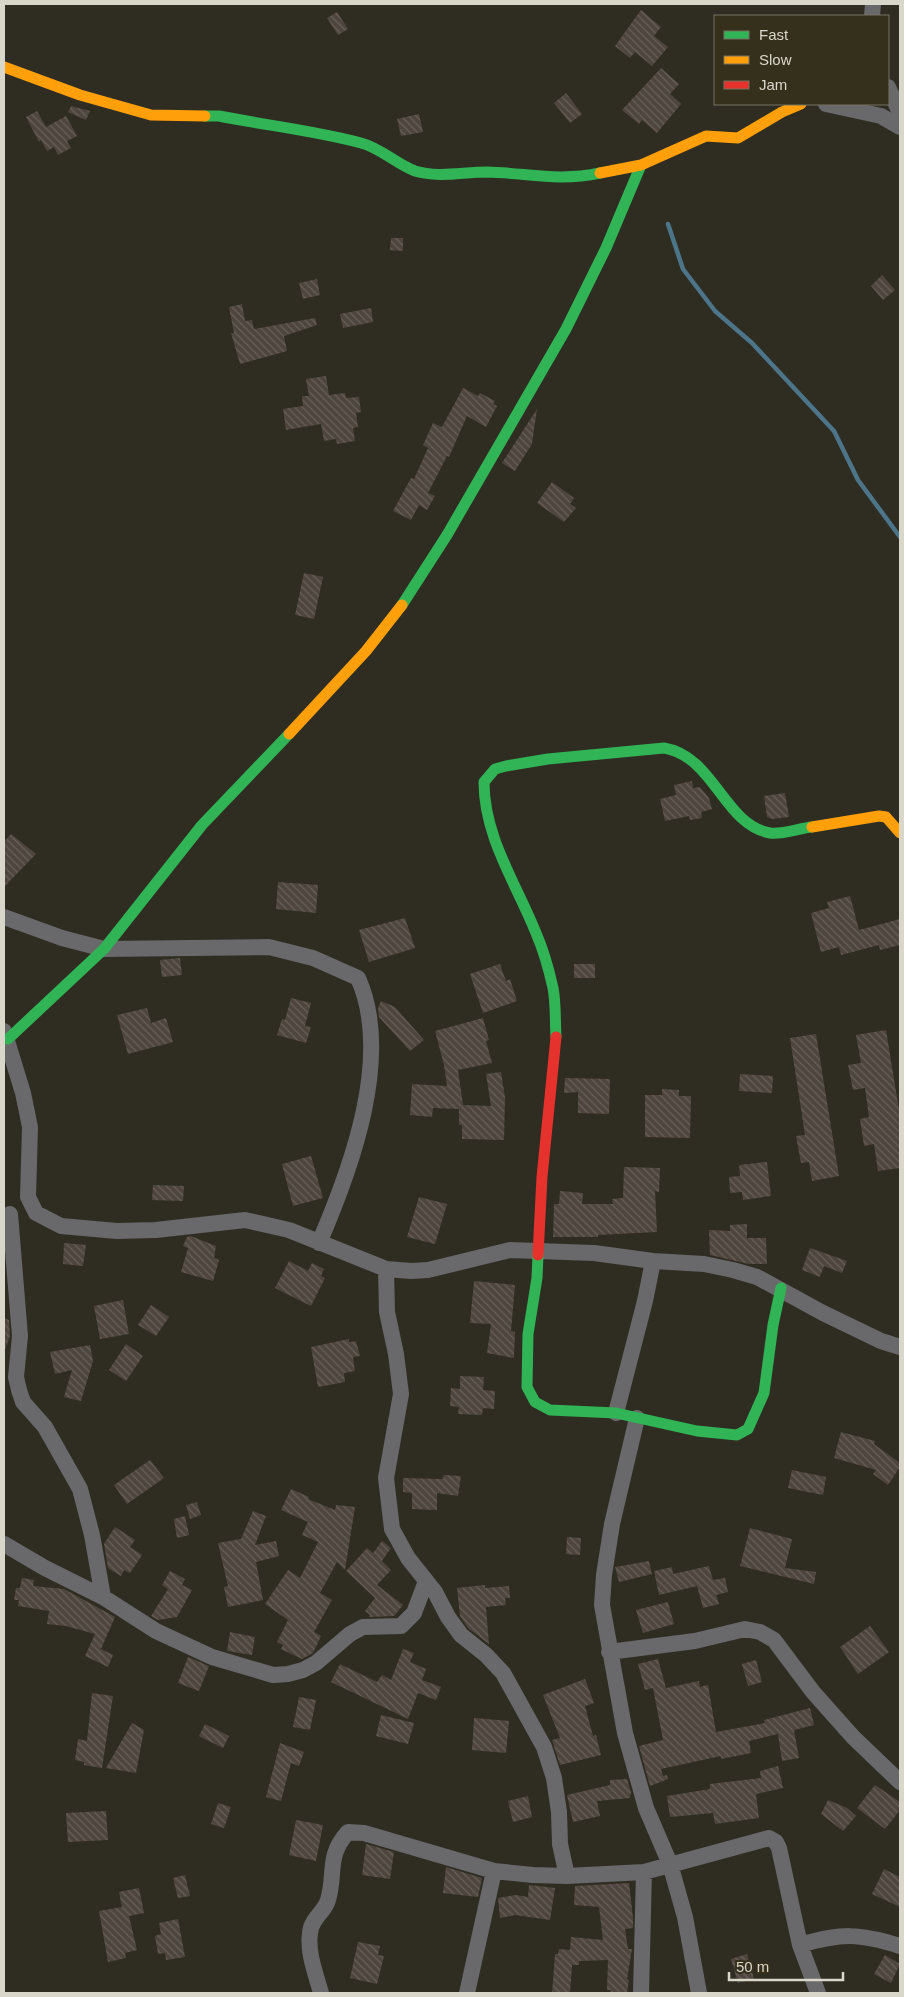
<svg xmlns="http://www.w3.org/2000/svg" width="904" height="1997" font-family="Helvetica,sans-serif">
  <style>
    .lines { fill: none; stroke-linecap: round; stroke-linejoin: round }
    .stream { stroke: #4c7589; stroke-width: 4.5 }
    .building { fill: url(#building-back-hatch) }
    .street { stroke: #69686a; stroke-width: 16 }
    .fast { stroke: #30b455; stroke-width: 11 }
    .slow { stroke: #ff9f0a; stroke-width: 11 }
    .jam { stroke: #e5322d; stroke-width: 11 }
  </style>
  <defs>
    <pattern id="building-back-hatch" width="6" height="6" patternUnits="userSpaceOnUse" patternTransform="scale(1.25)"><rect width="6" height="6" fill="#4e463e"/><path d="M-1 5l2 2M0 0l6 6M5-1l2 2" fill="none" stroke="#676059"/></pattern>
  </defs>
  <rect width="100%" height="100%" fill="#2f2c22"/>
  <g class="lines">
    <path class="stream" d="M668,224L683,269L715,311L752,343L834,431L858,480L900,537"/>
  </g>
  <path class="building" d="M641,10L661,27L654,36L668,47L652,66L635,52L630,58L615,46Z
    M337,12L348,29L338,35L327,18Z
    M661,68L679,84L670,94L681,104L657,133L642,120L639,124L622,110Z
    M566,93L582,114L570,123L554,103Z
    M71,106L90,111L86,120L68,112Z
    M37,111L46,127L66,116L77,136L67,141L71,148L58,155L54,147L47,151L41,140L39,142L26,117Z
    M419,114L423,132L401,136L397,119Z
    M391,238H403V251L390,250Z
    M882,275L895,290L883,300L871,286Z
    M317,279L320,295L303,299L299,283Z
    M242,304L245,321L252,320L254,329L315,318L317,325L284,336L287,351L240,364L231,333H234L229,307Z
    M371,308L373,322L343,328L340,314Z
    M326,376L329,395L345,393L346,398L359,397L361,412L356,413L358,427L353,428L355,441L337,444L336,439L324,441L321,424L286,430L283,409L303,406L302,396H309L306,379Z
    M463,388L478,396L480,393L495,401L493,404L497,406L486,427L467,416L449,457L447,456L428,493L435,496L427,510L419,505L411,520L393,511L411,478L414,479L428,448L423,445L433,423L442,427Z
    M537,409L532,444L515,471L502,463Z
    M552,482L574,498L570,504L576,508L564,522L537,503Z
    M304,573L323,577L314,619L295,615Z
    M692,781L693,788L700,787L709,798L712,809L701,812L702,818L690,820L689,816L665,821L660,799L676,795L674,785Z
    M785,793L789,817L772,819L767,817L764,796Z
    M11,834L36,854L4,887V842Z
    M278,882L318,885L316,913L276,909Z
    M850,896L859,930L900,919V945L880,950L879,945L841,955L839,947L821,952L811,913L829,908L827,902Z
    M405,918L415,948L369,962L359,930Z
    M180,958L182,975L162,977L160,960Z
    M500,964L506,981L510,979L517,1001L483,1013L470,974Z
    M574,964H595V978H574Z
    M291,998L311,1003L305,1026L311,1027L306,1043L277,1035L282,1019L285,1020Z
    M381,1001L395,1007L424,1040L410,1051L379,1017L378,1008Z
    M147,1008L151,1023L166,1018L173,1042L128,1054L117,1015Z
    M483,1018L489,1040L486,1041L492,1063L458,1070L463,1105L491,1106L486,1074L501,1072L505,1097L504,1140L462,1139V1125H459V1109L433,1108L432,1117L410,1115L412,1084L447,1086L444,1065L435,1031Z
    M886,1030L900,1116V1168L878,1171L874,1144L864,1146L860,1119L869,1117L865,1088L853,1090L848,1065L861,1063L856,1035Z
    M816,1034L839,1176L812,1181L809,1162L801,1163L796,1136L805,1135L790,1038Z
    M740,1074L773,1076L772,1093L739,1091Z
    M565,1078L610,1079L609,1114L578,1113V1092L564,1093Z
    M662,1089L679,1090V1096H691L690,1138L645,1137V1095H662Z
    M311,1156L323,1198L293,1206L282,1164Z
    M767,1162L771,1196L743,1200L742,1192L730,1193L729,1177L740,1176L739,1165Z
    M624,1167L660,1168L659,1192L655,1191L657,1232L598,1235V1237H553L554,1204H559L560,1191L583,1193L582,1204H613L612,1199L623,1198Z
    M153,1185L184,1186L183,1201L152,1200Z
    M419,1197L447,1204L435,1244L407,1237Z
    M747,1224V1238H766L767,1264H749L710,1255L709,1230L730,1231V1225Z
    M191,1236L216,1246L214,1258L219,1260L213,1281L181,1272L188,1248L183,1246L187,1237Z
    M64,1243L86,1245L83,1266L63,1264Z
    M810,1248L847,1261L842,1273L824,1266L820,1277L802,1270Z
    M289,1261L308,1271L312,1263L324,1269L321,1276L325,1278L311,1306L275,1288Z
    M474,1281L515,1285L511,1331L515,1332L514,1358L487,1353L491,1324L470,1323Z
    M123,1300L129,1334L100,1339L94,1306Z
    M151,1305L169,1317L156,1336L138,1325Z
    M4,1318L9,1320L10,1336L4,1352Z
    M349,1339V1342L356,1341L360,1356L353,1357L355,1371L344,1373L345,1382L318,1387L311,1347Z
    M126,1344L143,1356L126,1381L109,1370Z
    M90,1345L93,1361L81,1401L64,1397L72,1370L55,1374L50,1352Z
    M460,1376L484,1377L483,1390L495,1391L494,1409L483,1408L482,1415L458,1414L459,1407L450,1406L451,1388L460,1389Z
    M841,1432L875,1441L874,1444L900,1463V1467L888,1485L873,1474L876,1470L834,1458Z
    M150,1460L164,1478L127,1504L114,1485Z
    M792,1470L826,1477L823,1495L788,1488Z
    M444,1475L461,1476L458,1496L437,1493V1510L412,1509V1493L403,1492V1478L443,1479Z
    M291,1489L309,1497L308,1499L335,1510L336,1505L355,1507L345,1570L337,1562L320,1593L332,1600L314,1632L321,1636L313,1653L302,1659L281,1649L283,1645L277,1642L288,1620L265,1604L288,1570L300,1578L318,1542L302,1535L308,1522L281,1510Z
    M197,1502L201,1515L190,1519L186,1505Z
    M253,1511L266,1516L255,1545L276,1541L279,1556L256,1562L263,1600L228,1607L224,1587L228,1586L218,1543L241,1539Z
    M185,1516L189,1535L177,1538L174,1519Z
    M115,1527L135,1540L130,1547L142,1555L130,1573L124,1570L121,1576L108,1568L104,1544Z
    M750,1528L792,1539L785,1568L816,1572L814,1584L740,1566Z
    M567,1537L581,1538L580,1555L566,1554Z
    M382,1541L391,1548L382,1561L391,1570L377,1585L403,1605L394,1616L369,1617L370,1615L365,1611L375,1598L346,1571L367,1548L373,1553Z
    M649,1561L652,1574L619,1582L615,1567Z
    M709,1566L713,1580L725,1578L728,1592L716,1595L719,1604L703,1608L697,1586L659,1595L654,1571L672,1567L673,1574Z
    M170,1571L185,1579L182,1585L192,1590L177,1617L158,1620L151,1616L168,1589L162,1585Z
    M22,1578L34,1580L33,1586L64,1589L115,1617L101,1649L113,1655L108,1667L85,1656L95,1634L66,1626L47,1624L49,1611L18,1606L19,1600H14L16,1588H20Z
    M485,1585V1588L509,1586L510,1598H505L506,1605L486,1607L489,1644L468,1628L460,1616L457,1588Z
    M668,1602L674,1624L643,1633L636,1610Z
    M870,1626L889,1652L858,1674L840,1647Z
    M230,1632L255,1637L252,1655L227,1651Z
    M403,1649L414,1653L410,1662L426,1669L422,1680L441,1687L436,1700L418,1693L408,1719L331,1682L340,1664L377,1682L382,1675L391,1680Z
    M188,1657L209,1666L199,1691L178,1683Z
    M658,1659L666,1688L699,1681L700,1687L708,1685L716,1732L765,1723L764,1720L810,1708L814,1725L794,1730L799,1758L782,1761L778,1734L749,1741L751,1753L721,1759V1756L661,1769L663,1776L667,1775L668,1779L650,1786L639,1746L663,1740L653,1688L645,1690L638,1664Z
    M756,1660L762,1682L748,1686L742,1664Z
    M585,1679L594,1703L585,1706L593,1736L596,1735L601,1755L560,1765L552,1740L560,1738L543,1695Z
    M92,1693L113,1696L102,1768L84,1765V1762L75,1760L78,1739L87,1741Z
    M299,1697L316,1700L310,1730L293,1727Z
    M381,1715L414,1723L408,1744L376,1736Z
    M474,1718L509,1721L506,1753L472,1750Z
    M132,1723L144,1730L136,1773L106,1768Z
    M205,1724L229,1736L223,1748L199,1736Z
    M280,1743L304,1752L299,1766L291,1763L281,1801L266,1797Z
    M778,1766L783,1788L756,1794L759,1818L715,1824L713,1813L670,1817L667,1796L710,1789V1784L761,1778L760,1771Z
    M627,1779L631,1792L630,1798L597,1801L600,1816L573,1822L567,1795L610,1785V1780Z
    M875,1785L900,1802V1810L885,1829L857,1808Z
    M528,1796L532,1817L513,1822L508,1801Z
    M828,1800L847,1808L856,1816L843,1831L821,1814Z
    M218,1803L231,1807L224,1828L211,1824Z
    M106,1811L108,1840L68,1842L66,1813Z
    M296,1820L323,1825L316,1861L289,1855Z
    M366,1844L394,1852L390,1879L362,1875Z
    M446,1867L482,1878L478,1897L443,1893Z
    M884,1869L900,1877V1907L872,1894Z
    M185,1875L190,1896L178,1898L173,1878Z
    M629,1883L633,1918V1928L625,1929L628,1949H632L627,1979L629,1980L627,1993H610L611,1990H607L608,1960L579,1961V1965H572L570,1993H552L555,1954H558L559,1949L570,1950L571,1937L603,1940L599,1907L574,1905L575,1886Z
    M529,1885L555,1888L550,1920L515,1915L500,1918L498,1898L516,1895L528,1897Z
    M139,1888L144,1913L129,1916L137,1950L125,1953L126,1958L108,1962L99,1911L122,1907L119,1892Z
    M178,1919L185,1957L166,1960L165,1953L158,1954L155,1936L161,1934L159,1923Z
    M358,1942L380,1946L378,1955L384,1956L377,1984L350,1978Z
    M747,1954L754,1979L738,1983L731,1959Z
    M885,1955L900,1964L891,1983L874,1974Z"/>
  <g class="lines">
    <path class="street" d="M872,16L873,4
      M888,87L900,113
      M826,104L881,116L900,127
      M4,917L62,938L104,949L269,947L313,958L358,978C393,1056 351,1169 319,1243
      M4,1031L23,1093L30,1127L28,1197L36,1213L61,1226L117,1231L156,1230L245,1220L289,1230L386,1269L411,1271L428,1270L510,1250L594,1253L653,1261L704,1264L733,1270L757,1277L823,1313L881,1341L900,1347
      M10,1214L20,1336L16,1377L19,1390L23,1402L45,1427L80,1489L92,1535L103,1597
      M386,1269L387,1312L396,1354L401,1394L386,1478L392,1529L408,1558L435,1592L448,1617L461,1635L486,1655L503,1673L544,1747L554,1778L559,1812L560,1844L567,1876
      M616,1413L645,1301L653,1261
      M637,1418L612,1524L604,1575L602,1605L625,1733L646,1808L670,1864L685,1917L699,1993
      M4,1544L45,1568L103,1597L156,1631L212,1657L273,1675L288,1674L303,1670L316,1663L350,1634L363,1627L401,1626L414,1613L426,1581
      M609,1652L695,1641L745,1629L760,1632L774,1640L813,1692L853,1737L900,1782
      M800,1945C841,1933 859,1933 900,1946
      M321,1993C316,1975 307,1952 310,1933C311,1918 325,1912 328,1900C336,1874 326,1856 348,1832L364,1833L494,1871L533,1875L567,1876L644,1872L769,1838L776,1842L779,1848L800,1945L818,1993
      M467,1993L494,1871
      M641,1993L644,1872"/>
    <path class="fast" d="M205,116H219C264,125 317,131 361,143C381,148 396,164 415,171C439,178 462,172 487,172C528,173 558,182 600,173
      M402,605L447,535L566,329L606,248L641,165
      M556,1037C555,1021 556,1003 553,988C549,970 543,949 536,933C516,883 484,837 484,782L495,769L506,766L548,759L664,748C714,756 724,825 770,833C782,835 800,828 812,827
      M8,1039L104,949L202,825L289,734
      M538,1255L537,1278L528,1334L527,1387L535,1402L550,1410L616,1413L697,1431L737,1435L748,1429L764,1393L773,1325L781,1288"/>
    <path class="slow" d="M4,67L80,95L151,115L205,116
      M600,173L641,165L706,136L738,138L782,112L801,104
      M289,734L366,651L402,605
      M812,827L879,816L886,817L900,833"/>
    <path class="jam" d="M538,1255L542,1177L556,1037"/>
  </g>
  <rect width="904" height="1997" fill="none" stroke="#d9d6ca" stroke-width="10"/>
  <rect x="714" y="15" width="175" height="90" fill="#35301c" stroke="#777262"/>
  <rect x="724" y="31" width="25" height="8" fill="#30b455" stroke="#777262"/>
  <text x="759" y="40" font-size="15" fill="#d9d6ca">Fast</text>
  <rect x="724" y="56" width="25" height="8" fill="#ff9f0a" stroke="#777262"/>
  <text x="759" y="65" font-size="15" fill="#d9d6ca">Slow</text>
  <rect x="724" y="81" width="25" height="8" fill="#e5322d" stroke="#777262"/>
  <text x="759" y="90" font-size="15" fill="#d9d6ca">Jam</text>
  <path d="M729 1972v8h114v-8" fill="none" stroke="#d9d6ca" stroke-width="2.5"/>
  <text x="736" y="1972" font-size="15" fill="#d9d6ca" stroke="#35301c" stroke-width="4" paint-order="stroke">50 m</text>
</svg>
